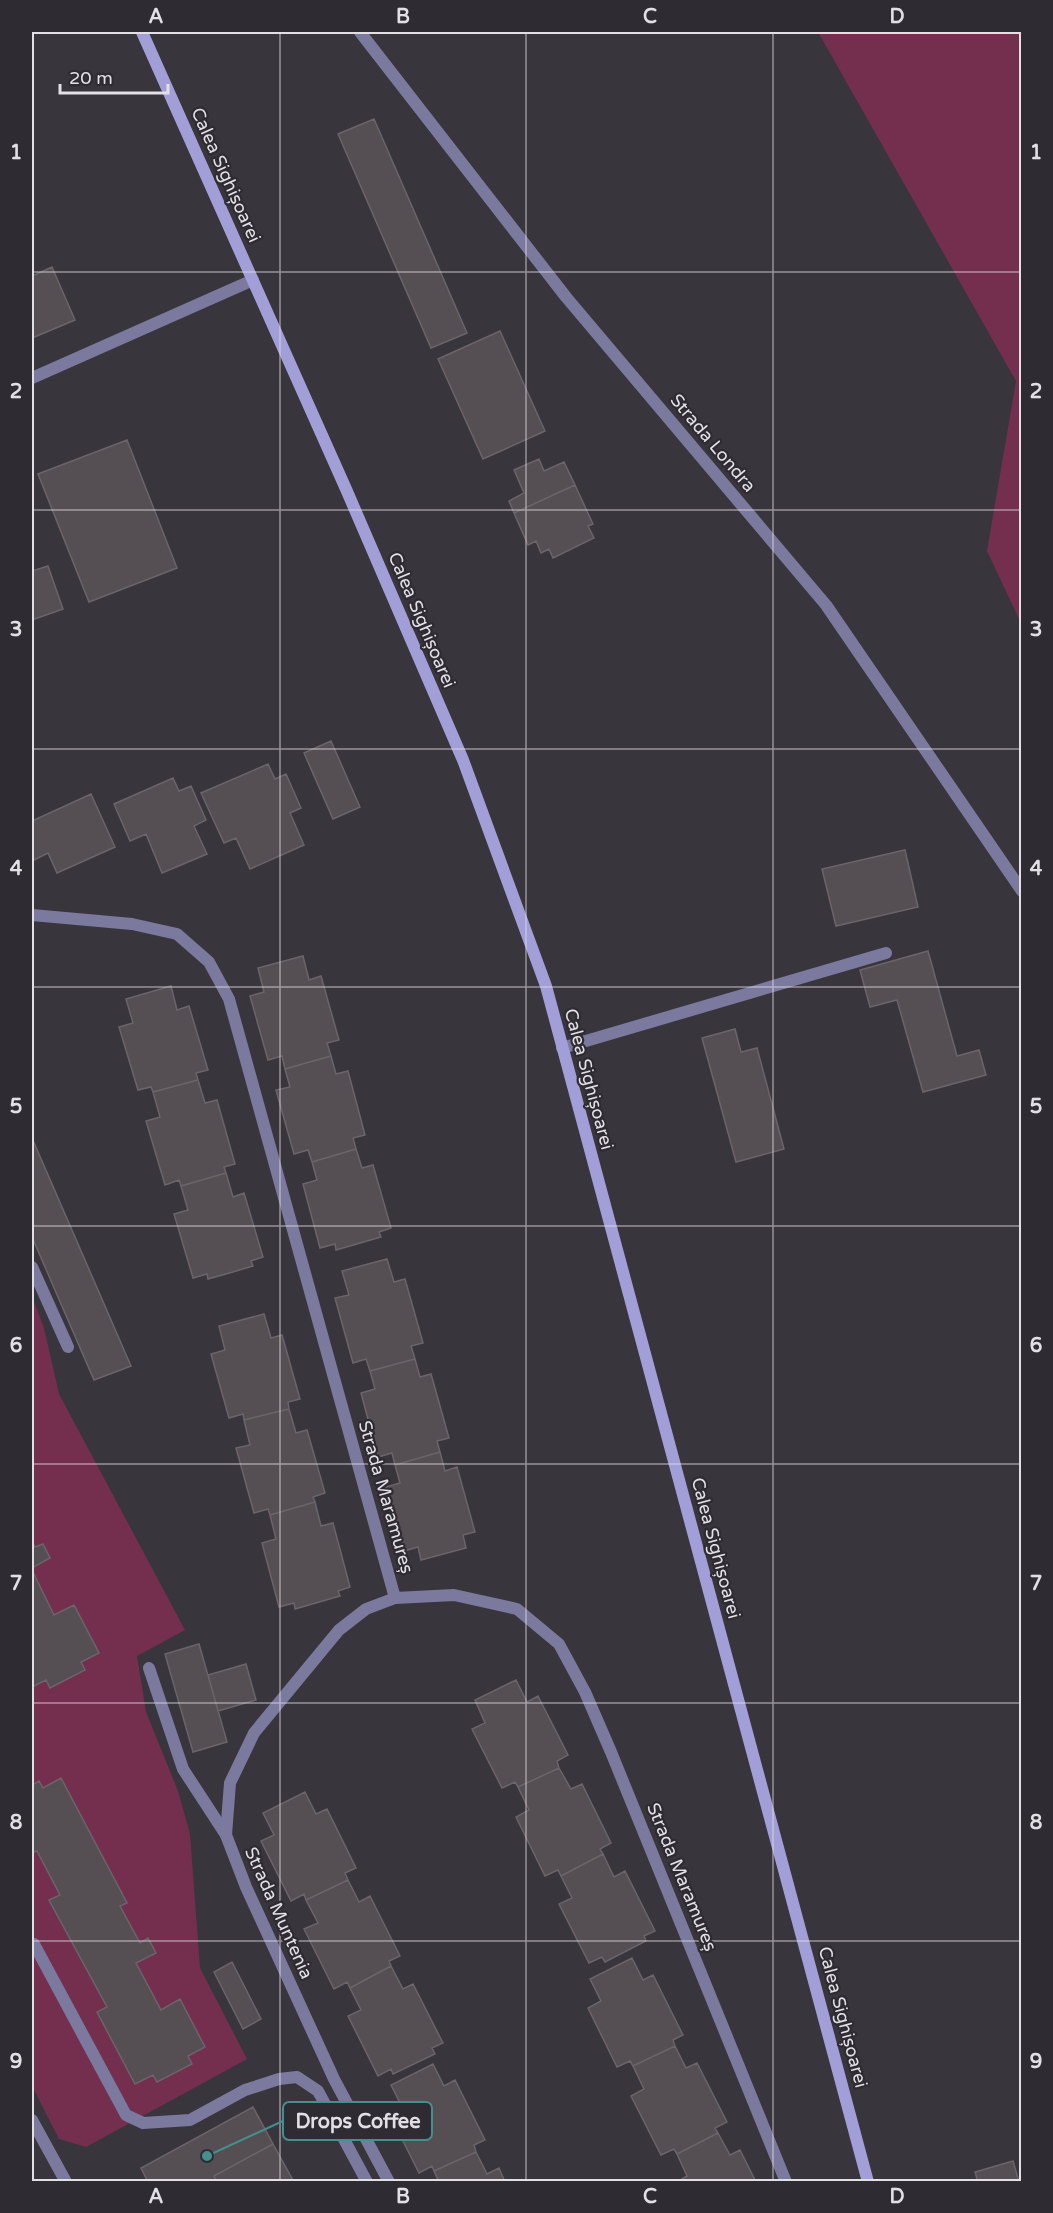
<svg xmlns="http://www.w3.org/2000/svg" width="1053" height="2213" font-family="'Varela Round',sans-serif">
  <style>
    .green { fill: #742f4f }
    .building { fill: #554e53; stroke: #6b646a; stroke-width: 1.5 }
    .lines { fill: none; stroke-linecap: round; stroke-linejoin: round }
    .service { stroke: #7b799e; stroke-width: 12 }
    .minor { stroke: #7b799e; stroke-width: 12 }
    .secondary { stroke: #a29ed8; stroke-width: 12 }
    .grid { fill: none; stroke: #e3e0e5; stroke-width: 1.5; stroke-opacity: 0.55 }
    .labels { text-anchor: middle; stroke-width: 4.5; stroke-linejoin: round; paint-order: stroke }
    .street-label { font-size: 18px; fill: #e3e0e5; stroke: #2f2b32 }
    .leader { fill: none; stroke: #44908c; stroke-width: 2 }
    .callout-dot { fill: #44908c; stroke: #2f2b32; stroke-width: 2 }
    .callout { fill: #2f2b32; stroke: #44908c; stroke-width: 2 }
    .callout-label { font-size: 20px; text-anchor: middle; font-weight: bold; fill: #e3e0e5 }
    .neatline { fill: none; stroke: #e3e0e5; stroke-width: 2 }
    .grid-label { font-size: 20px; text-anchor: middle; font-weight: bold; fill: #e3e0e5 }
  </style>
  <rect width="100%" height="100%" fill="#39353c"/>
  <path class="green" d="M818,32H1021V623L987,551L1016,381Z
    M32,1296L44,1328L59,1394L185,1630L137,1656L146,1712L178,1791L190,1834L200,1968L247,2059L86,2147L59,2139L32,2086Z"/>
  <path class="building" d="M374,119L467,333L431,348L338,134Z
    M52,267L75,320L32,338V276Z
    M500,331L545,431L483,459L438,359Z
    M127,440L177,568L89,602L38,474Z
    M539,459L544,471L564,462L575,485L514,513L509,501L524,493L514,470Z
    M575,485L593,524L588,526L594,538L553,558L549,549L541,553L536,541L528,545L514,513Z
    M48,566L63,609L32,620V571Z
    M331,741L360,807L333,819L304,753Z
    M268,764L275,779L286,774L301,808L290,813L304,845L250,869L236,838L224,843L201,793Z
    M173,778L179,791L191,786L206,820L194,826L207,854L162,873L146,834L130,841L114,804Z
    M91,794L115,847L57,873L48,853L32,861V821Z
    M905,850L918,907L836,926L822,869Z
    M928,951L957,1056L979,1050L986,1075L923,1092L897,1000L870,1007L860,970Z
    M303,956L309,980L321,976L339,1040L327,1043L331,1056L285,1069L282,1056L268,1060L250,996L264,992L258,968Z
    M171,986L177,1010L189,1006L208,1070L196,1073L198,1080L153,1092L151,1087L138,1090L119,1027L133,1023L126,999Z
    M735,1029L741,1052L757,1048L784,1149L736,1162L702,1038Z
    M331,1056L336,1074L348,1071L365,1135L353,1138L356,1149L312,1162L308,1150L294,1154L276,1090L290,1087L285,1069Z
    M198,1080L205,1103L217,1100L235,1164L224,1167L226,1173L181,1186L179,1180L165,1185L146,1121L160,1117L153,1092Z
    M32,1138L131,1366L94,1380L32,1237Z
    M356,1149L362,1168L373,1165L391,1228L379,1232L381,1237L336,1250L335,1244L320,1248L303,1184L317,1180L312,1162Z
    M226,1173L233,1197L244,1193L263,1257L251,1261L253,1266L233,1272L208,1279L207,1274L193,1278L174,1214L188,1210L181,1186Z
    M387,1259L394,1282L405,1279L423,1343L411,1346L415,1359L370,1371L366,1359L353,1363L335,1298L349,1295L342,1271Z
    M264,1314L271,1338L282,1335L300,1399L288,1402L289,1409L244,1420L243,1414L229,1418L211,1354L225,1350L219,1326Z
    M415,1359L420,1377L431,1374L449,1438L437,1441L440,1452L395,1465L392,1453L378,1457L361,1393L375,1389L370,1371Z
    M289,1409L296,1433L307,1430L325,1493L313,1497L315,1502L270,1515L268,1509L254,1513L236,1448L250,1445L244,1420Z
    M440,1452L445,1471L457,1467L475,1532L463,1535L466,1548L421,1560L418,1547L404,1551L386,1487L400,1483L395,1465Z
    M315,1502L321,1526L333,1523L350,1587L338,1591L340,1596L295,1609L294,1603L279,1607L262,1543L276,1539L270,1515Z
    M32,1541L35,1547L43,1544L50,1558L32,1568Z
    M32,1570L54,1615L74,1605L99,1653L81,1662L85,1670L50,1688L46,1680L32,1687Z
    M199,1644L227,1742L193,1752L165,1654Z
    M246,1664L256,1700L218,1711L208,1675Z
    M516,1680L527,1702L538,1696L568,1755L557,1761L559,1768L518,1787L515,1782L502,1788L472,1729L485,1723L475,1700Z
    M559,1768L571,1789L582,1784L611,1843L600,1849L603,1854L561,1876L558,1870L545,1876L516,1817L529,1810L518,1787Z
    M61,1778L127,1903L120,1906L140,1943L148,1938L156,1953L136,1963L161,2010L180,1999L205,2047L188,2056L192,2064L157,2082L153,2075L135,2084L97,2012L107,2007L49,1900L60,1895L37,1851L32,1853V1785L39,1781L43,1788Z
    M305,1792L316,1814L327,1809L356,1868L345,1873L348,1880L306,1900L304,1894L291,1901L261,1841L274,1835L263,1813Z
    M603,1854L614,1877L625,1871L655,1931L644,1936L646,1941L605,1962L602,1957L589,1963L559,1904L572,1898L561,1876Z
    M348,1880L359,1902L370,1896L400,1956L389,1961L391,1966L350,1988L347,1982L334,1989L304,1929L318,1923L306,1900Z
    M632,1958L643,1980L653,1975L683,2035L673,2040L675,2046L633,2066L630,2061L617,2067L588,2008L601,2001L590,1979Z
    M232,1962L261,2019L243,2029L214,1972Z
    M391,1966L403,1989L413,1984L443,2043L432,2048L435,2054L393,2074L391,2069L378,2076L348,2016L361,2010L350,1988Z
    M675,2046L686,2068L697,2063L727,2122L715,2128L718,2133L677,2154L674,2149L661,2155L631,2096L644,2089L633,2066Z
    M433,2064L444,2086L455,2080L485,2140L474,2145L476,2152L434,2171L432,2166L419,2173L389,2113L402,2107L391,2085Z
    M253,2107L273,2144L214,2176L217,2182H148L141,2168Z
    M718,2133L730,2155L740,2150L756,2182H677L687,2176L677,2154Z
    M273,2144L294,2182H217L214,2176Z
    M476,2152L487,2174L499,2168L505,2182H439L434,2171Z
    M1013,2161L1019,2182H978L975,2172Z"/>
  <g class="lines">
    <path class="service" d="M32,378L253,280
      M562,1048L886,953
      M32,1267L68,1347
      M149,1668L183,1769L226,1835
      M32,1944H34L126,2115L143,2123L190,2120L245,2090L279,2079L297,2077L318,2091L367,2182"/>
    <path class="minor" d="M360,32L566,297L826,605L1022,891
      M32,915L132,924L177,934L209,962L229,999L395,1598
      M32,2120L66,2182
      M389,2182L334,2079L246,1887L226,1835L230,1783L254,1733L339,1630L366,1609L395,1598L454,1595L517,1609L559,1644L585,1692L611,1752L786,2182"/>
    <path class="secondary" d="M142,32L346,489L463,760L546,986L868,2182"/>
  </g>
  <path class="grid" d="M280,32V2182M526,32V2182M773,32V2182M32,272H1022M32,510H1022M32,749H1022M32,987H1022M32,1226H1022M32,1464H1022M32,1703H1022M32,1941H1022"/>
  <g class="labels">
    <g class="street-label">
      <text transform="translate(226 175) rotate(66)" y="6">Calea Sighișoarei</text>
      <text transform="translate(713 443) rotate(50)" y="6">Strada Londra</text>
      <text transform="translate(422 620) rotate(67)" y="6">Calea Sighișoarei</text>
      <text transform="translate(589 1079) rotate(75)" y="6">Calea Sighișoarei</text>
      <text transform="translate(386 1497) rotate(74)" y="6">Strada Maramureș</text>
      <text transform="translate(716 1548) rotate(75)" y="6">Calea Sighișoarei</text>
      <text transform="translate(682 1877) rotate(68)" y="6">Strada Maramureș</text>
      <text transform="translate(279 1913) rotate(66)" y="6">Strada Muntenia</text>
      <text transform="translate(843 2017) rotate(75)" y="6">Calea Sighișoarei</text>
    </g>
  </g>
  <path class="leader" d="M207 2156L283 2121"/>
  <circle class="callout-dot" cx="207" cy="2156" r="6"/>
  <rect class="callout" x="283" y="2102" width="149" height="38" rx="6"/>
  <g class="callout-label">
    <text x="358" y="2128">Drops Coffee</text>
  </g>
  <rect width="1053" height="2213" fill="none" stroke="#2f2b32" stroke-width="66"/>
  <path d="M60 84v9h108v-9" fill="none" stroke="#e3e0e5" stroke-width="3"/>
  <text x="69" y="84" font-size="18" fill="#e3e0e5" stroke="#2f2b32" stroke-width="4.5" paint-order="stroke">20 m</text>
  <rect x="33" y="33" width="987" height="2147" class="neatline"/>
  <g class="grid-label">
    <text x="156" y="23">A</text>
    <text x="403" y="23">B</text>
    <text x="650" y="23">C</text>
    <text x="897" y="23">D</text>
    <text x="16" y="159">1</text>
    <text x="1036" y="159">1</text>
    <text x="16" y="398">2</text>
    <text x="1036" y="398">2</text>
    <text x="16" y="636">3</text>
    <text x="1036" y="636">3</text>
    <text x="16" y="875">4</text>
    <text x="1036" y="875">4</text>
    <text x="16" y="1113">5</text>
    <text x="1036" y="1113">5</text>
    <text x="16" y="1352">6</text>
    <text x="1036" y="1352">6</text>
    <text x="16" y="1590">7</text>
    <text x="1036" y="1590">7</text>
    <text x="16" y="1829">8</text>
    <text x="1036" y="1829">8</text>
    <text x="16" y="2068">9</text>
    <text x="1036" y="2068">9</text>
    <text x="156" y="2203">A</text>
    <text x="403" y="2203">B</text>
    <text x="650" y="2203">C</text>
    <text x="897" y="2203">D</text>
  </g>
</svg>
